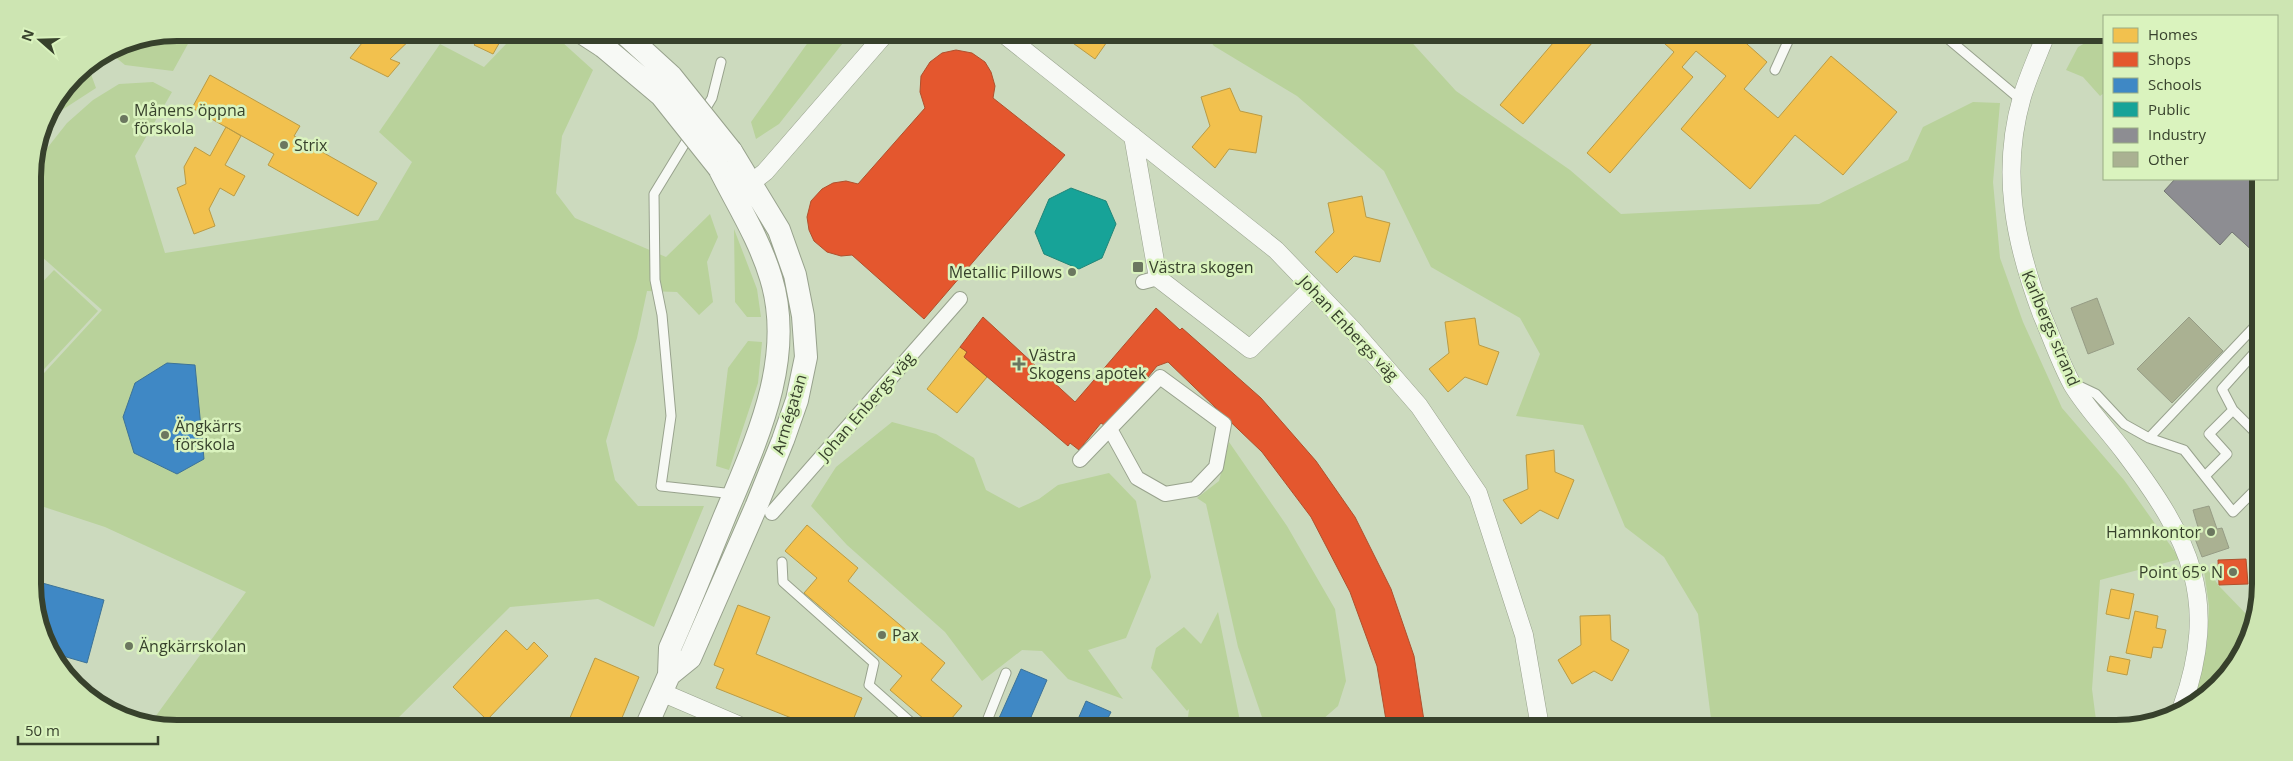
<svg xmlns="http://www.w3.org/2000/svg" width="2293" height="761" font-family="'Open Sans',sans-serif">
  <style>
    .green { fill: #b9d29b }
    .water { fill: #69b4a7 }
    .homes { fill: #f2c14e; stroke: #ba9b44 }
    .shops { fill: #e4572e; stroke: #b0502d }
    .schools { fill: #3f88c5; stroke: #3d7397 }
    .public { fill: #17a398; stroke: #218678 }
    .industry { fill: #8d8d92; stroke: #737673 }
    .building { fill: #aab192; stroke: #969c85 }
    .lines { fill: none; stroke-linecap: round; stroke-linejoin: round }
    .service-casing { stroke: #98a28d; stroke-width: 11 }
    .pedestrian-casing { stroke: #98a28d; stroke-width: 16 }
    .minor-casing { stroke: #98a28d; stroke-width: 19 }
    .tertiary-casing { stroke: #98a28d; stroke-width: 24 }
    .service { stroke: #f7f9f5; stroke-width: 9 }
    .pedestrian { stroke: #f7f9f5; stroke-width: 14 }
    .minor { stroke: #f7f9f5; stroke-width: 18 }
    .tertiary { stroke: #f7f9f5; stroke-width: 22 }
    .tertiary-bridge-casing { stroke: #98a28d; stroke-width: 24; stroke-linecap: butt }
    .tertiary-bridge { stroke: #f7f9f5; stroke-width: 22 }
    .poi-dot { fill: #6b775f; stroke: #daf3be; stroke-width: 2 }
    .labels { text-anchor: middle; stroke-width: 5; stroke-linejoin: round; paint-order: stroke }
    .poi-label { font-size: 16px; fill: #37412c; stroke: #daf3be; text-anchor: start }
    .street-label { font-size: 16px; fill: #37412c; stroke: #daf3be }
    .rim { fill: none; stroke: #37412c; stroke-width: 6 }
  </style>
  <rect width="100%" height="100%" fill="#ccdabe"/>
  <path class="green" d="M177,33H194L173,71L125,65L109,52L122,43Z
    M513,33H552L593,70L562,136L556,193L575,218L666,257L710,214L718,237L707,262L713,302L699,315L677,292L647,291L637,338L606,441L615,480L638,506H704L654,627L598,599L510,607L392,724H150L246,592L105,527L35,504L34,384L102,310L33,249V166L67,123L93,100L119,84L153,82L172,92L135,156L165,253L378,220L412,162L379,132L440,44L484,67L507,43Z
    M814,34H850L779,124L756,139L751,122Z
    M1205,35L1406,36L1456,91L1570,170L1621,214L1819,204L1908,160L1923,127L1973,102L2000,103L1993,182L2000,258L2023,322L2062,408L2124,480L2180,559L2100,580L2092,689L2097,728L1712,727L1698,614L1664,557L1625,527L1583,425L1516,416L1540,354L1520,318L1431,267L1384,171L1297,96L1214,46Z
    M2096,37H2104V93L2100,96L2083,77L2066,70L2078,47Z
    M88,66L96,88L59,112L48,115L75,75Z
    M734,229L757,289L761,317H747L735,302Z
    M54,270L98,311L34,380L33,292Z
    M748,341L762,342L758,383L729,470L716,466L728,368Z
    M892,422L936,434L974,458L986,490L1019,508L1039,499L1058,485L1109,473L1136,501L1151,577L1126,638L1088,650L1123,699L1068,679L1042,651L1022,650L982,681L945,632L847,545L811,506L836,467Z
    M1229,442L1287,526L1335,609L1346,681L1338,706L1315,726H1265L1238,647L1206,504L1197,498L1219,481Z
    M2203,563L2219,586L2250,618C2238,650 2228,689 2193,703L2207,644L2209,606Z
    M1218,612L1241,726H1187L1189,709L1187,711L1151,668L1156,648L1184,627L1201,644Z"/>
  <path class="water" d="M2250,618L2256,619L2255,622L2236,665L2230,671Z"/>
  <path class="homes" d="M370,33H417L390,59L400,63L388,77L350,58Z
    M473,33H505L493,54L474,45L481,37Z
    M1074,35H1132L1131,41L1109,39L1095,59L1070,41Z
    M1559,36H1598L1523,124L1500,105Z
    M1656,36H1738L1767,62L1744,89L1778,118L1831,56L1897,112L1843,175L1795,135L1750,189L1681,129L1726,76L1696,51L1682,67L1693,77L1610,173L1587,153L1674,52Z
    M210,75L300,126L294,136L377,183L358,216L268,165L274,154L192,108Z
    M1230,88L1240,111L1262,116L1256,153L1229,149L1215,168L1192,147L1210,126L1201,97Z
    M226,127L241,136L225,165L245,176L234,196L220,188L209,209L215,226L194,234L177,188L186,184L184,167L195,147L210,156Z
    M1362,196L1366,217L1390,223L1380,262L1354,256L1337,273L1315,252L1334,232L1328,203Z
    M1475,318L1479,345L1499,352L1487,385L1465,377L1448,392L1429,369L1449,353L1445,322Z
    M960,347L967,352L964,357L987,377L957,413L927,389Z
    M1554,450L1555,472L1574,480L1558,519L1540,510L1521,524L1503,500L1528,489L1526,455Z
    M807,525L858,568L848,581L945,663L931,680L962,706L946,725H931L890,690L902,676L804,593L817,578L785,551Z
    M2111,589L2134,594L2129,619L2106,614Z
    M738,605L770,617L756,654L862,698L851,725H809L716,688L724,669L714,665Z
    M2135,611L2158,616L2156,628L2166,630L2162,648L2153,647L2151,658L2126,653Z
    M1610,615L1611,640L1629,650L1612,681L1594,671L1572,684L1558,660L1581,645L1580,616Z
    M506,630L527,650L534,642L548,656L487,720L453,687Z
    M2110,656L2130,660L2127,675L2107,671Z
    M595,658L639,677L619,725H567Z"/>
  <path class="shops" d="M956,50L972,53L985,62L991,72L995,86L993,98L1065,155L924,319L852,255L841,256L827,252L814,241L809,230L807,217L811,201L822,189L833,183L846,181L858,184L925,108L920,92L921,76L930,62L942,53Z
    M1156,308L1180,330L1182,328L1261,398L1316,461L1355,517L1391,589L1414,656L1425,727L1387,726L1377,666L1350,592L1311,517L1262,452L1168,362L1157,366L1107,427L1101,423L1079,450L1070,443L1068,446L964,357L967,352L960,347L983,317L1075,402Z
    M2246,559L2248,584L2219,585L2218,560Z"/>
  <path class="schools" d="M167,363L195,365L204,459L177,474L134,453L123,417L135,383Z
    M35,581L104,600L87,663L56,654L35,612Z
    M1021,669L1047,680L1031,717L1050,726L996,725Z
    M1086,701L1111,712L1104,726H1075Z"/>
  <path class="public" d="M1071,188L1106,201L1116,224L1102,258L1079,269L1044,254L1035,232L1049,199Z"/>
  <path class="industry" d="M2175,179H2258L2257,255L2232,232L2220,245L2164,191Z"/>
  <path class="building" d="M2097,298L2114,344L2088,354L2071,308Z
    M2189,317L2223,351L2172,403L2137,369Z
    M2209,506L2217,529L2222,528L2229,548L2202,557L2194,536L2200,534L2193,510Z"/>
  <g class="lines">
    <defs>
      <path id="service" d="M1946,37L2021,100
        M1775,70L1790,37
        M703,113L712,98L721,62
        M690,135L654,194L655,280L662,315L671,416L661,486L734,494
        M2077,385L2096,394L2124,424L2149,438L2184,450L2233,512L2256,489
        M2256,433L2233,410L2222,389L2257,350
        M2149,438L2257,324
        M2205,476L2227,454L2209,434L2233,410
        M782,562L783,582L874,663L869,685L914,725
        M985,726L1006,673"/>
      <path id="pedestrian" d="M1143,282L1158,278
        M1080,460L1160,377L1224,424L1216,467L1195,489L1165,494L1137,478L1110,429
        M772,513L960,299"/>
      <path id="minor" d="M1005,35L1276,250L1352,329L1419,406L1478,493L1524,635L1540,727
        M2045,37C2037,57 2028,77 2022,97C2000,173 2015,243 2042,315C2052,338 2060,362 2072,384C2087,409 2108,430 2125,453C2190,539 2220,599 2182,707
        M1133,136L1158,278L1250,349L1312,288
        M742,190L765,172L885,34
        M661,692L738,725"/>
      <path id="tertiary" d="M584,34L604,47
        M669,675L690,658L756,507L783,440L797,400L806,357L803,316L795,275L779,230L731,151
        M647,725L669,675L670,648C689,605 706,562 724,518C755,443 796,360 771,278C759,238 737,204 719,168"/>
    </defs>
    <use href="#service" class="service-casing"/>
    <use href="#pedestrian" class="pedestrian-casing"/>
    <use href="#minor" class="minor-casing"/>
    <use href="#tertiary" class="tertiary-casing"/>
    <use href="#service" class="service"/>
    <use href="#pedestrian" class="pedestrian"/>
    <use href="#minor" class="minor"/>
    <use href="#tertiary" class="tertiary"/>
    <defs>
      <path id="tertiary-bridge" d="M625,34L671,76L731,151
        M604,47L661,95L719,168"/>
    </defs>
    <use href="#tertiary-bridge" class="tertiary-bridge-casing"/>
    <use href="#tertiary-bridge" class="tertiary-bridge"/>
  </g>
  <g class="poi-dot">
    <circle cx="124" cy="119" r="5"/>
    <circle cx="284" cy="145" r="5"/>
    <rect x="1132" y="261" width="12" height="12" rx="2.5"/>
    <circle cx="1072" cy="272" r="5"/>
    <path d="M1016.5 356.5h5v5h5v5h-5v5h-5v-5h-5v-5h5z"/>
    <circle cx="165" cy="435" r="5"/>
    <circle cx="2211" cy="532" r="5"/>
    <circle cx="2233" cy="572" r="5"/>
    <circle cx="882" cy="635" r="5"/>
    <circle cx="129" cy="646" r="5"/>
  </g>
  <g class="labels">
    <g class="poi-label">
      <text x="134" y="116">Månens öppna<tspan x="134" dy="18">förskola</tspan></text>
      <text x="294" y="151">Strix</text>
      <text x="1149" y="273">Västra skogen</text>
      <text x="1062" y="278" text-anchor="end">Metallic Pillows</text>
      <text x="1029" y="361">Västra<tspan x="1029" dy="18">Skogens apotek</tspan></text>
      <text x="175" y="432">Ängkärrs<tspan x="175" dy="18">förskola</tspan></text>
      <text x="2201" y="538" text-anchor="end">Hamnkontor</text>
      <text x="2223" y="578" text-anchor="end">Point 65° N</text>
      <text x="892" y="641">Pax</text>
      <text x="139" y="652">Ängkärrskolan</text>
    </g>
    <g class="street-label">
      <text transform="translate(1349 328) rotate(47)" y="6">Johan Enbergs väg</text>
      <text transform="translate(2051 328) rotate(67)" y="6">Karlbergs strand</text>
      <text transform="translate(866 406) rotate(-49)" y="6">Johan Enbergs väg</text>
      <text transform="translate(789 414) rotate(-73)" y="6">Armégatan</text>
    </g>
  </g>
  <path d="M0 0H2293V761H0ZM177 41H2116A136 136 0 0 1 2252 177V584A136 136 0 0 1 2116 720H177A136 136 0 0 1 41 584V177A136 136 0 0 1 177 41Z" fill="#cde5b2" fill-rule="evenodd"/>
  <path class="rim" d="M177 41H2116A136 136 0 0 1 2252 177V584A136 136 0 0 1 2116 720H177A136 136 0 0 1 41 584V177A136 136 0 0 1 177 41Z"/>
  <rect x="2103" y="15" width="175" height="165" fill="#daf3be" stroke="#99ac84"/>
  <rect x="2113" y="28" width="25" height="15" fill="#f2c14e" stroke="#99ac84"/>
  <text x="2148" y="40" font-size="15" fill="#37412c">Homes</text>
  <rect x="2113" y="52" width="25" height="15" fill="#e4572e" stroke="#99ac84"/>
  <text x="2148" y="65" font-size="15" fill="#37412c">Shops</text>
  <rect x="2113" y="78" width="25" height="15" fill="#3f88c5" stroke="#99ac84"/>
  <text x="2148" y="90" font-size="15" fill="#37412c">Schools</text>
  <rect x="2113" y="102" width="25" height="15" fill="#17a398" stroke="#99ac84"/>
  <text x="2148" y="115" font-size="15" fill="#37412c">Public</text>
  <rect x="2113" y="128" width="25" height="15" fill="#8d8d92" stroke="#99ac84"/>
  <text x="2148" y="140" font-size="15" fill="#37412c">Industry</text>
  <rect x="2113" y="152" width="25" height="15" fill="#aab192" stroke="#99ac84"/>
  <text x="2148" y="165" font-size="15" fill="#37412c">Other</text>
  <g transform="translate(40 40) rotate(290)" stroke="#daf3be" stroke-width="4" paint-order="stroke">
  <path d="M0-4L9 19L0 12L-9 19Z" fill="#37412c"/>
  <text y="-8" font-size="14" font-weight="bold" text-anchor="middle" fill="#37412c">N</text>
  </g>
  <path d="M18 736v8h140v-8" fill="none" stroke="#37412c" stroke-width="2.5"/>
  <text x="25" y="736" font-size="15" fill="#37412c" stroke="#daf3be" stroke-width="4" paint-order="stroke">50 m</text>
</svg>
